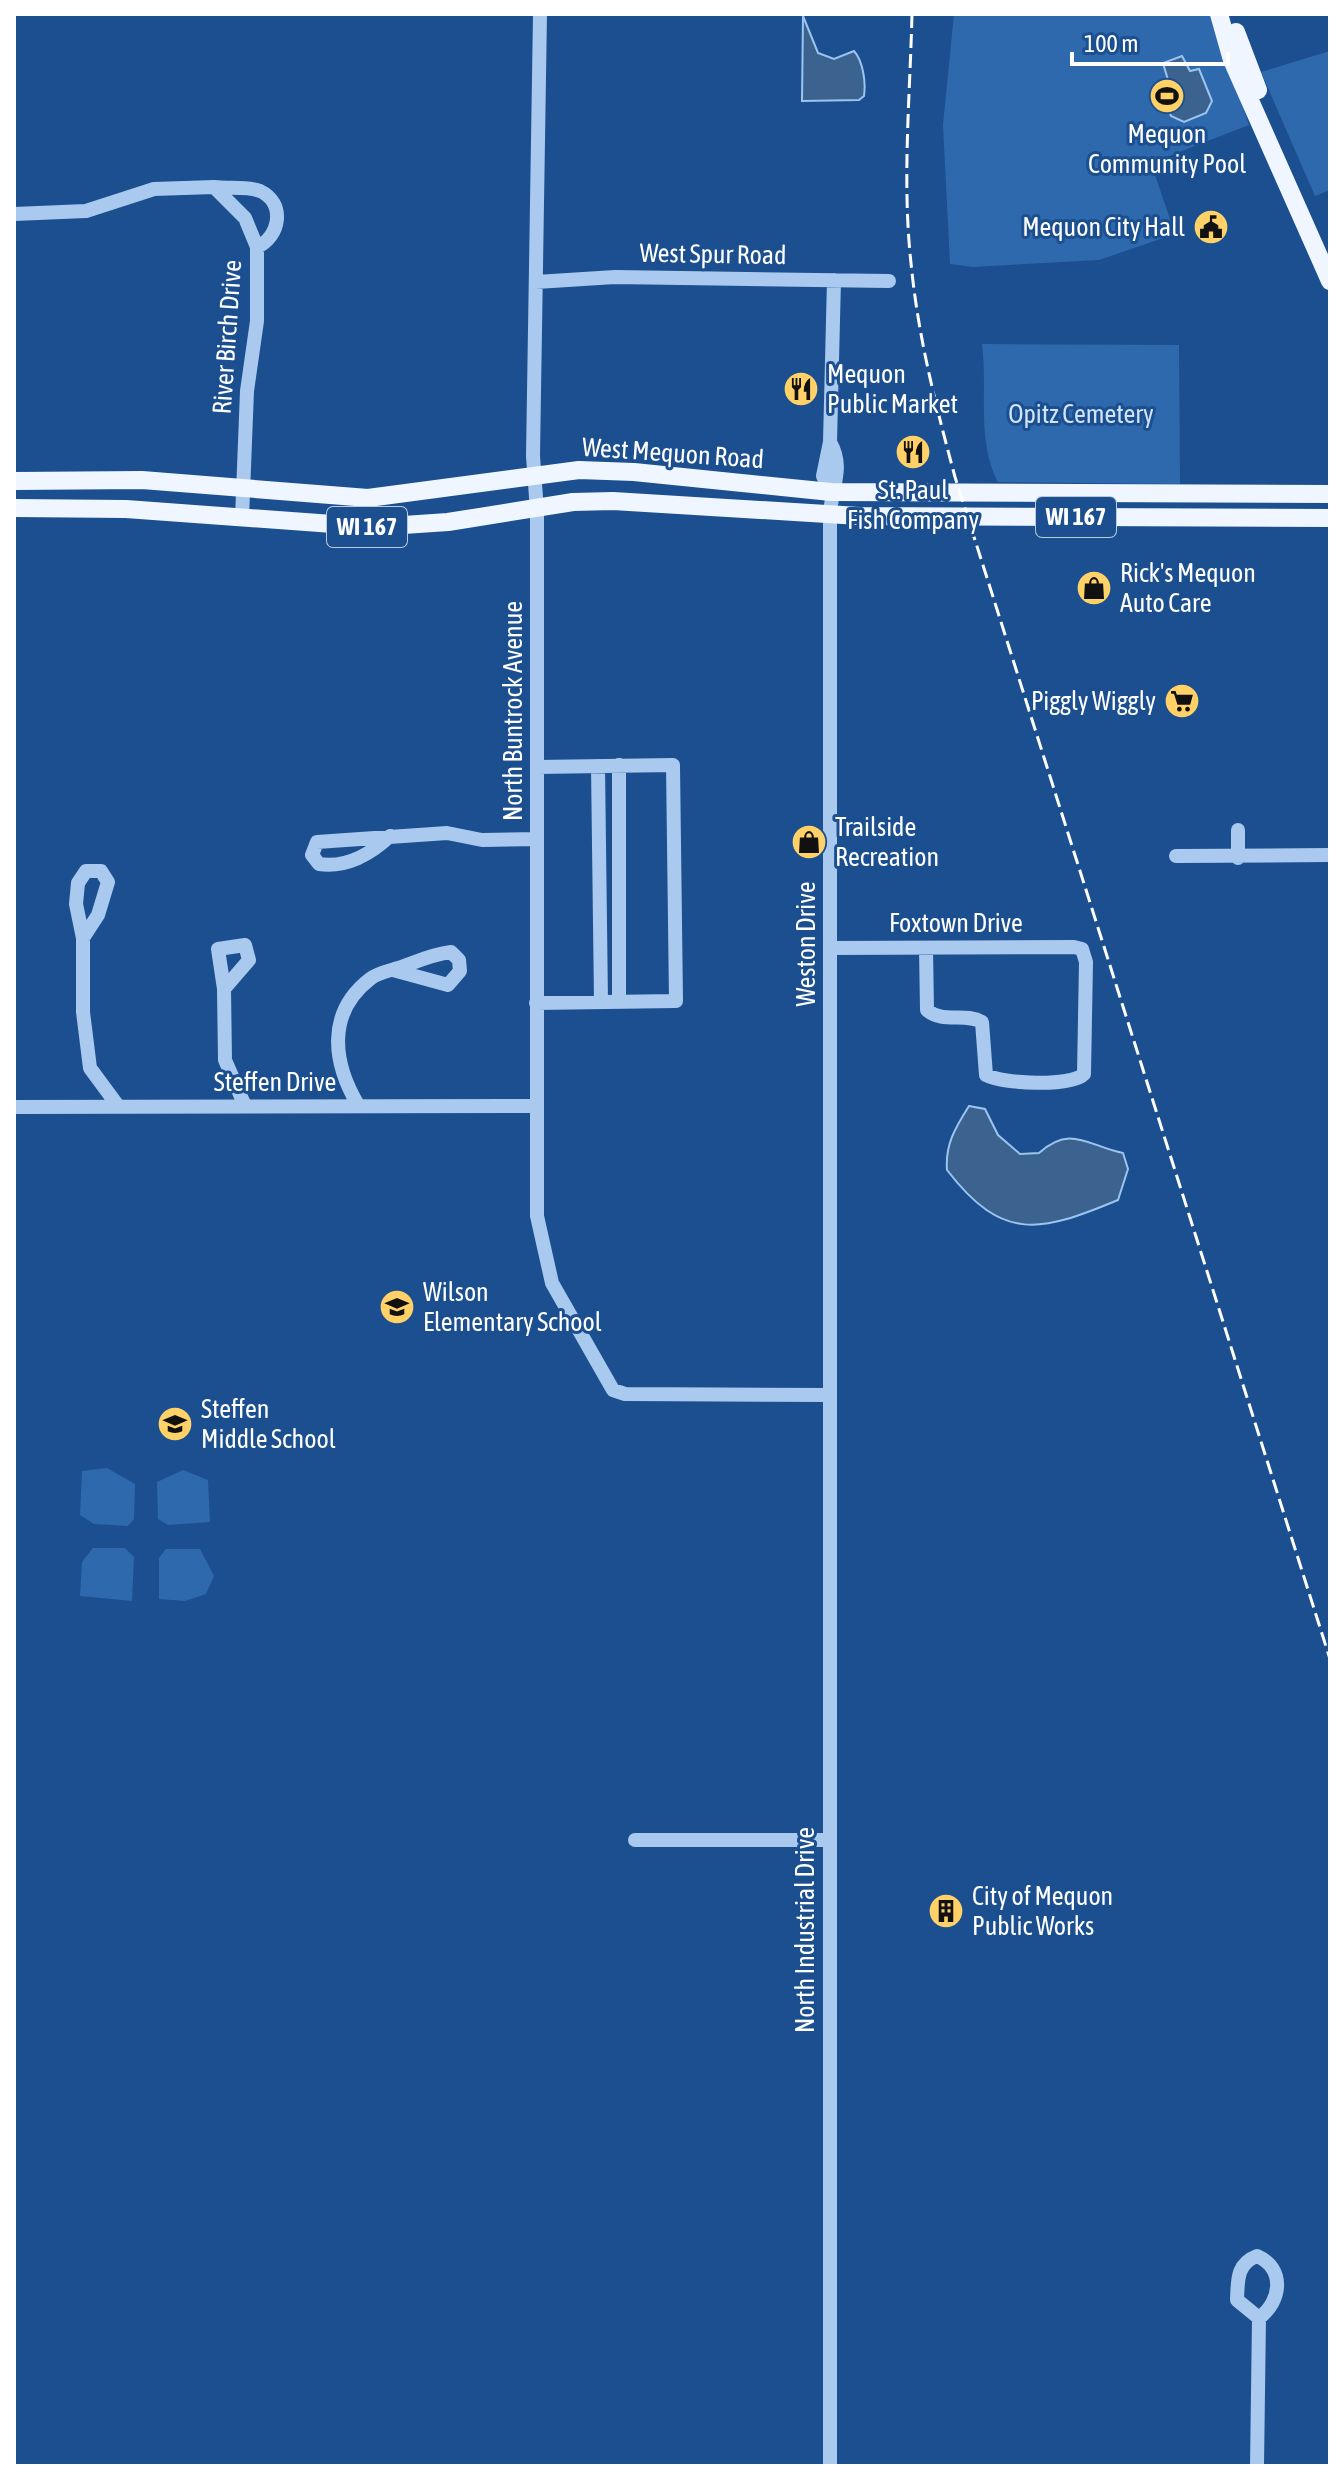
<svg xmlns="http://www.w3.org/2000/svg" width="1344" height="2480" font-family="'Asap Condensed',sans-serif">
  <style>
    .green { fill: #2e69ad }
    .water { fill: #3c6290; stroke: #9cc4f0; stroke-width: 2 }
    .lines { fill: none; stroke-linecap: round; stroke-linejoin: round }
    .minor { stroke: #a9c9ee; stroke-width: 14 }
    .major { stroke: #f0f6ff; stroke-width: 18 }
    .rail { stroke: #fff; stroke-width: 3; stroke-dasharray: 14 6; stroke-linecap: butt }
    .labels { text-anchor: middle; stroke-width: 6; stroke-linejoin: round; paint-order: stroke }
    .shield { fill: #1b4f8f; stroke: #bbcadd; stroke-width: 2 }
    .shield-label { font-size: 24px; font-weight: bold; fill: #fff }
    .poi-label { font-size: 26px; fill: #fff; stroke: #1b4f8f; text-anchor: start }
    .street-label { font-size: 26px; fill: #fff; stroke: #1b4f8f }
    .park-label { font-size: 26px; fill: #cfe3fa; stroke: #1b4f8f }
  </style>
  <rect width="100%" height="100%" fill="#1b4f8f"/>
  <path class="green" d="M954,14H1212L1249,125L1151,163L1175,234L1099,260L973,267L950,264L943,125Z
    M1330,51V190L1315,196L1261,72Z
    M982,344L1179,345L1180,484L998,482C976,440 988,390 982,344Z
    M107,1468L135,1484L134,1519L128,1526L94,1524L80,1515L82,1471Z
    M183,1470L208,1480L210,1522L168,1525L158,1519L157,1482Z
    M93,1548H125L134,1557L132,1601L80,1596L82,1562Z
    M166,1549H200L214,1576L206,1594L185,1601L159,1599V1558Z"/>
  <path class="water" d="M803,16L818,53L834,59L854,51C863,61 866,82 864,96L859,100L802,101Z
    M1182,56L1190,71L1199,69L1212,101L1206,113L1184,122L1171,116L1159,84L1168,80L1163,63Z
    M969,1106L985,1109L998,1135L1020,1154L1039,1153C1071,1124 1088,1146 1123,1153L1128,1169L1118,1200C1041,1232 1003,1243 947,1170C945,1145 955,1128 969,1106Z"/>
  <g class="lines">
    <path class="minor" d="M540,14L533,456L537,511V1216L552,1283L613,1390L625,1394L830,1395
      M214,187C228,189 248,186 260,191C286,203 280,237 257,247
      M14,214L86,211L154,189L214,187L245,218L257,247V321L247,391L242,518
      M536,282L615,277L889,281
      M831,492L823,476L830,442L834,280
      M619,765V1002
      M598,766L601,1002
      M1238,830V858
      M390,836C371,854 346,868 319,864L312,855L317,842L447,833L482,840L537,839
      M1176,856L1330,855
      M83,938L98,915L108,882L101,871H86L78,883L76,904L83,938V1012L90,1068L118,1106
      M830,948L1074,947L1082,949L1086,962L1084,1074C1071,1087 1003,1084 986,1075L982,1022C965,1012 943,1024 927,1010L926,948
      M224,989L249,960L245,945L218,949L224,989L225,1060L245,1106
      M536,1003L676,1001L673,765L537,767
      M358,1105C333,1063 326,1013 370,979C378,972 394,970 404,966C420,960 434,954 451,952L459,960L460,971L448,985L393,970
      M14,1107L536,1106
      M635,1840H828
      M1257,2256C1285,2268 1282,2301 1259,2318L1237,2300C1238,2281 1236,2264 1257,2256Z
      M830,2466V515C831,488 845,468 830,442
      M1257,2466L1259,2318"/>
    <path class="major" d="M1219,14L1232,60L1330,281
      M1236,32L1258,90
      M14,481L142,480L368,498L579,470L634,472L831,492L1330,494
      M14,508L126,509L374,527L448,522L573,502L613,501L859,516L1330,518"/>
    <path class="rail" d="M912,14C910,97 902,181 911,263C918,337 936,406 955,477L1330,1659"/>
  </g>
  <defs>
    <symbol id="stadium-disc" viewBox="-11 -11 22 22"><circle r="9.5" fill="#ffd166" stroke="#1b4f8f"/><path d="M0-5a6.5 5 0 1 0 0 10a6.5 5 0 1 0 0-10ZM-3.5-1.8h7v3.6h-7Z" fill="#111"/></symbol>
    <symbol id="civic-disc" viewBox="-11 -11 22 22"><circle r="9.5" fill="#ffd166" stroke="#1b4f8f"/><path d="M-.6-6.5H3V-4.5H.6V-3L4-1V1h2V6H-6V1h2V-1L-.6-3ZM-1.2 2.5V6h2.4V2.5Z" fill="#111"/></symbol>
    <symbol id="restaurant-disc" viewBox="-11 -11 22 22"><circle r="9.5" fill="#ffd166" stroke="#1b4f8f"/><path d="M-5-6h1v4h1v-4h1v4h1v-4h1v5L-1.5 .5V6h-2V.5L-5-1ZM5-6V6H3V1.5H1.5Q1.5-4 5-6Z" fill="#111"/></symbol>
    <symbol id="shop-disc" viewBox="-11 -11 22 22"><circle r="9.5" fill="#ffd166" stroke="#1b4f8f"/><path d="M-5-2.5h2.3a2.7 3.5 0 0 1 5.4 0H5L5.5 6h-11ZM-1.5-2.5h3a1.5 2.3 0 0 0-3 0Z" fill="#111"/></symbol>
    <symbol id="supermarket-disc" viewBox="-11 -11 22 22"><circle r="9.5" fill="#ffd166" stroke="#1b4f8f"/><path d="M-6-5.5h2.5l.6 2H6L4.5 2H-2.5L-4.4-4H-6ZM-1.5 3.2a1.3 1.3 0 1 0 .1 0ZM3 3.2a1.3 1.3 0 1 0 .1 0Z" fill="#111"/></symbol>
    <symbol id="school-disc" viewBox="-11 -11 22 22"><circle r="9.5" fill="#ffd166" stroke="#1b4f8f"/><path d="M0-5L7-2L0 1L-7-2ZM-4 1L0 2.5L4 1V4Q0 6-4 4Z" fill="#111"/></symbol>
    <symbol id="building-disc" viewBox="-11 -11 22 22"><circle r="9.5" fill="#ffd166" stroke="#1b4f8f"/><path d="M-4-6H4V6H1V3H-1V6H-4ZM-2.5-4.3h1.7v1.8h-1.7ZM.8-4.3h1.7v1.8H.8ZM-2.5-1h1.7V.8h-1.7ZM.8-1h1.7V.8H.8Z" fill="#111"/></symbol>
  </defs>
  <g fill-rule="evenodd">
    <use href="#stadium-disc" x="1147" y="76" width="40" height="40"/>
    <use href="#civic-disc" x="1191" y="207" width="40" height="40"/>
    <use href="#restaurant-disc" x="781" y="369" width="40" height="40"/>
    <use href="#restaurant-disc" x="893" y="432" width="40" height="40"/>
    <use href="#shop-disc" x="1074" y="568" width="40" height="40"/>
    <use href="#supermarket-disc" x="1162" y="681" width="40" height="40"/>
    <use href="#shop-disc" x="789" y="822" width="40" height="40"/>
    <use href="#school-disc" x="377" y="1287" width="40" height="40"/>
    <use href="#school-disc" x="155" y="1404" width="40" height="40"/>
    <use href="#building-disc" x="926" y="1891" width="40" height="40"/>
  </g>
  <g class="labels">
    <g class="shield">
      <rect x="1036" y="497" width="80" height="40" rx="6"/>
      <rect x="327" y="507" width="80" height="40" rx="6"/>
    </g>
    <g class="shield-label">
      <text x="1076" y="525">WI 167</text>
      <text x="367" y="535">WI 167</text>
    </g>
    <g class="poi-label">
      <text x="1167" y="143" text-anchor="middle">Mequon<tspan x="1167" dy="30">Community Pool</tspan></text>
      <text x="1185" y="236" text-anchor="end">Mequon City Hall</text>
      <text x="827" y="383">Mequon<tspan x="827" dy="30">Public Market</tspan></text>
      <text x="913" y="499" text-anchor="middle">St. Paul<tspan x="913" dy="30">Fish Company</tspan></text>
      <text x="1120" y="582">Rick's Mequon<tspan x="1120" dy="30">Auto Care</tspan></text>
      <text x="1156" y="710" text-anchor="end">Piggly Wiggly</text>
      <text x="835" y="836">Trailside<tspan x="835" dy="30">Recreation</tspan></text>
      <text x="423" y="1301">Wilson<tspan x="423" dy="30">Elementary School</tspan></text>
      <text x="201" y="1418">Steffen<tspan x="201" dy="30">Middle School</tspan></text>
      <text x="972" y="1905">City of Mequon<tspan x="972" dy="30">Public Works</tspan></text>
    </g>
    <g class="street-label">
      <text transform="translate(713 254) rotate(1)" y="9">West Spur Road</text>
      <text transform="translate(227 337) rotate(-86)" y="9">River Birch Drive</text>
      <text transform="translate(673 453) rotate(4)" y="9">West Mequon Road</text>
      <text transform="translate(513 711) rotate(-90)" y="9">North Buntrock Avenue</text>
      <text x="956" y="932">Foxtown Drive</text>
      <text transform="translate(806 944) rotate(-90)" y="9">Weston Drive</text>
      <text x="275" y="1091">Steffen Drive</text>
      <text transform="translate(805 1930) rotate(-90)" y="9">North Industrial Drive</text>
    </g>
    <g class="park-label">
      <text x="1081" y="423">Opitz Cemetery</text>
    </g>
  </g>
  <rect width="1344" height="2480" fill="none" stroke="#ffffff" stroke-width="32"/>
  <path d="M1072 52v12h156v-12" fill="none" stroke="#ffffff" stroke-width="4"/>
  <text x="1084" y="52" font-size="24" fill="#ffffff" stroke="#1b4f8f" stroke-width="6" paint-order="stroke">100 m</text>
</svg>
